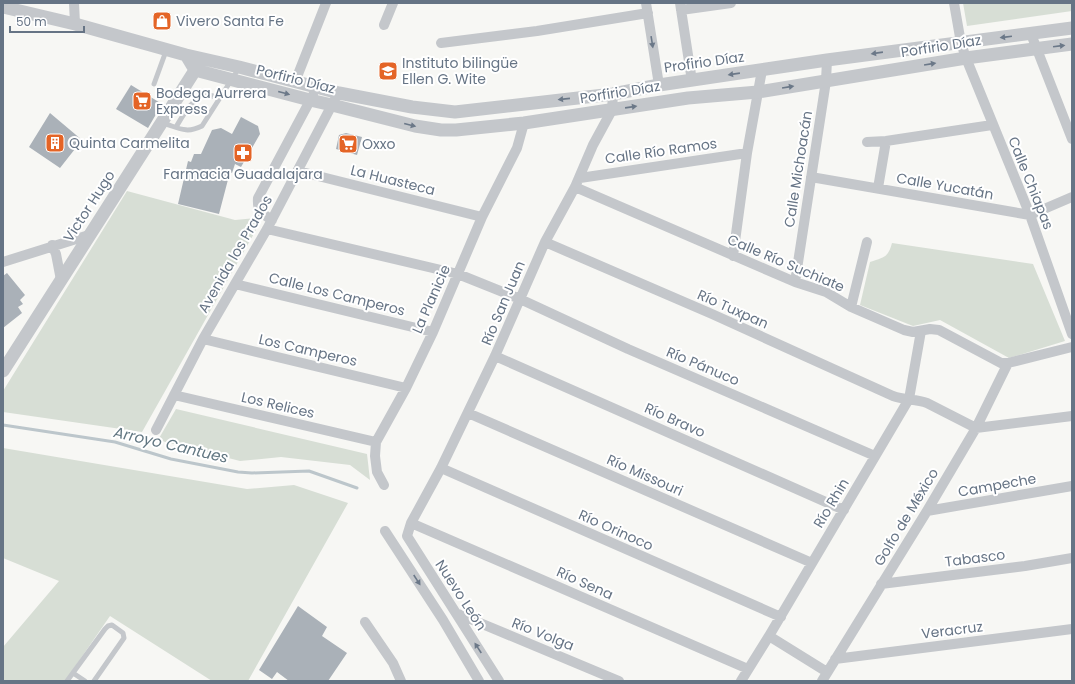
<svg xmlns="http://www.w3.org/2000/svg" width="1075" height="684" font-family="Poppins,sans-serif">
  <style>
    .green { fill: #d7ded5 }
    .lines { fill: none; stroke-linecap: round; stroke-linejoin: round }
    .stream { stroke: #bcc6cb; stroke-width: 3 }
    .building { fill: #aab1b8 }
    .service { stroke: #c4c7cb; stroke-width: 5 }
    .minor { stroke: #c4c7cb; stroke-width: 10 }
    .tertiary { stroke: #c4c7cb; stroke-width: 13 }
    .oneway { fill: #6b7888 }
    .labels { text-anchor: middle; stroke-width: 4; stroke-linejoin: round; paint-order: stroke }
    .poi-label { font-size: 14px; fill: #667485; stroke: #fff; text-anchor: start }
    .street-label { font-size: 14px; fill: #667485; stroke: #fff }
    .water-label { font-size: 15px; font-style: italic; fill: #617681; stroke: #fff }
  </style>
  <rect width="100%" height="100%" fill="#f7f7f4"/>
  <path class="green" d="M963,3H1072V11L967,26Z
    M127,191L235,220L257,218L256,230L142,432L3,412V391Z
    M892,243L1033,264L1065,341L1009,358L940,320L913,326L860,305L870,262C884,257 888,258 892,243Z
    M176,409L367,454L370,480L350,465L281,457L240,461L158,440Z
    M3,448L247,489L294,485L348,503L248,681H212L110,616L65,681H3V647L59,581L3,558Z"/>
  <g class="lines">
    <path class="stream" d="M3,425L115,442L171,459L238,472L252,473L309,471L357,488"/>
  </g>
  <path class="building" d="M131,85L162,104L148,128L116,109Z
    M50,113L82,140L60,168L29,147Z
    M241,117L258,126L260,134L241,167L235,164L232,173L230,172L219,214L178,204L188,161L191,162L194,154H201L212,130L221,128L232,134Z
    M346,133L362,137L357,155L336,149L339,135Z
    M7,273L25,295L20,300L23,304L18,307L22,313L3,328V276Z
    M298,606L327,627L322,636L347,653L328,681H289L277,672L272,679L259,670Z"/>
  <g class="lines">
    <path class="service" d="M154,84L166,51
      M163,123C179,128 186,134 202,126L239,68
      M176,127C184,114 191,100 206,94L219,98
      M73,673L85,681
      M67,681L105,629L108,626L112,625L123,633L124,638L94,681"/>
    <path class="minor" d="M74,3L75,24
      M646,3L659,85
      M680,3L692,81
      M954,3L961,43L966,58L1030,215L1072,334
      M681,10L731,3
      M384,25L393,3
      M1031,34L1072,139
      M441,43L537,31L648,13
      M295,82L326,3
      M867,142L886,141L992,125
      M298,171L482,217
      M811,177L1030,215L1072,197
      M580,178L747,153
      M575,187L795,282L826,292L851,307L904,330L913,332L930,329L939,330L1001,363H1008L1072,347
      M878,188L886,141
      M272,220C261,213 257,211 258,198L313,95
      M267,229L458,274L520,299L628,349L875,456
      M545,242L712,314L893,396C904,400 916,399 927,403L976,428L1072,416
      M52,245L56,254L61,280
      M733,256L747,153L762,70
      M3,262L89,235
      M795,282L826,81L827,60
      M235,284L433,332
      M851,307L867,242
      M203,339L406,388
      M495,356L844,510
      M174,395L376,442
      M468,413L812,563
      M156,430L203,339L267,229L335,99
      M441,468L781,617
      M384,485L377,472L375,456L376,442L406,388L433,332L482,217L517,148L524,123
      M927,511L1072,486
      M411,523L748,669
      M385,531L443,620L479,681
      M881,584L1025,566L1072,558
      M456,613L619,681
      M365,622L393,663L401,681
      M769,636L827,672
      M835,659L1072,629
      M499,681L407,536L411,523L441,468L495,356L545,242L575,187L593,145L612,110L613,94
      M741,681L769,636L909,399L921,331
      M822,681L927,511L976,428L1008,363"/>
    <path class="tertiary" d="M3,7L75,24L186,55L239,67L339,93L412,107L455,112L613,94L659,85L827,60L1072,28
      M186,55L195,70L310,100L332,105L415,126L441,130H456L524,123L688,98L758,92L966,58L1072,44
      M3,371L199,64"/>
  </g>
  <defs><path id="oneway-solid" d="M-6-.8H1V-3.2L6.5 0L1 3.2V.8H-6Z"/></defs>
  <g class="oneway">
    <use href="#oneway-solid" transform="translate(1006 37) rotate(173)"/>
    <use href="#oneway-solid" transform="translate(652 42) rotate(81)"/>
    <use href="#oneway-solid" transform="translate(1059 46) rotate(-7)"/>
    <use href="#oneway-solid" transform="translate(877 53) rotate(172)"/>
    <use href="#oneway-solid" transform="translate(930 64) rotate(-9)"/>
    <use href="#oneway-solid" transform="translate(734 74) rotate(172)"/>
    <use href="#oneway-solid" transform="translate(788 87) rotate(-9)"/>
    <use href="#oneway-solid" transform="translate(284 93) rotate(15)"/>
    <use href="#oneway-solid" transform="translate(564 99) rotate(174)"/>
    <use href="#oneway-solid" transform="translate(631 107) rotate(-8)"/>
    <use href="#oneway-solid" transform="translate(410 125) rotate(14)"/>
    <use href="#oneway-solid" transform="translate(417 580) rotate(57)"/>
    <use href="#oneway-solid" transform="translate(478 648) rotate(-123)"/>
  </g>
  <defs>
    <symbol id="shop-square" viewBox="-11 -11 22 22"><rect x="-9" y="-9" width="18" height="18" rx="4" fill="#e46426" stroke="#fff"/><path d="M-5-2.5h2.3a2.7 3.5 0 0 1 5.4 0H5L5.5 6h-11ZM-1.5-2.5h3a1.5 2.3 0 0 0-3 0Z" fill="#fff"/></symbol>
    <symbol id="school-square" viewBox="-11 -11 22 22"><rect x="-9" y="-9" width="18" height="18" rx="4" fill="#e46426" stroke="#fff"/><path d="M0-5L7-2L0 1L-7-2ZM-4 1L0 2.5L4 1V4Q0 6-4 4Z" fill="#fff"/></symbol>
    <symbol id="supermarket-square" viewBox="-11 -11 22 22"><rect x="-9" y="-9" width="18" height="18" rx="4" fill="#e46426" stroke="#fff"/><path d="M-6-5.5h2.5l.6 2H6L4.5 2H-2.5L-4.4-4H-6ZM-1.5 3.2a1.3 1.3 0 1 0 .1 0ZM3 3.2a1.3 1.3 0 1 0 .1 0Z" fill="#fff"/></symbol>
    <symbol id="building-square" viewBox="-11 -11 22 22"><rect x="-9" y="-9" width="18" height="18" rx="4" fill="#e46426" stroke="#fff"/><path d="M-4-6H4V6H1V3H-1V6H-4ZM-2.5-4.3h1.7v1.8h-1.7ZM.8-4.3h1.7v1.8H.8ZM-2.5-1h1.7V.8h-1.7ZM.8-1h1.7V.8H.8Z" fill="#fff"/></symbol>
    <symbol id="pharmacy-square" viewBox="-11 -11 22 22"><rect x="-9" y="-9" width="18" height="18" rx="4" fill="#e46426" stroke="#fff"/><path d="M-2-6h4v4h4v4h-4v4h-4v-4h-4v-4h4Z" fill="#fff"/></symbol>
  </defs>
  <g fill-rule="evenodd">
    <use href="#shop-square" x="151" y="10" width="22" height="22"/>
    <use href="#school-square" x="377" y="60" width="22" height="22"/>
    <use href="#supermarket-square" x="131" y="90" width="22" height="22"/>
    <use href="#building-square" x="44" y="132" width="22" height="22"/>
    <use href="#supermarket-square" x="337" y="133" width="22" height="22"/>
    <use href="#pharmacy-square" x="232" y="142" width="22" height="22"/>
  </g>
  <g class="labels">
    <g class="poi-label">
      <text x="176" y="26">Vivero Santa Fe</text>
      <text x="402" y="68">Instituto bilingüe<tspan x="402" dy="16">Ellen G. Wite</tspan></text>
      <text x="156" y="98">Bodega Aurrera<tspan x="156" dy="16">Express</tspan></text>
      <text x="69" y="148">Quinta Carmelita</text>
      <text x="362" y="149">Oxxo</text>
      <text x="243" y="179" text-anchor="middle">Farmacia Guadalajara</text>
    </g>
    <g class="street-label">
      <text transform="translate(941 46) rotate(-9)" y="5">Porfirio Díaz</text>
      <text transform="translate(704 62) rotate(-8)" y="5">Profirio Díaz</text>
      <text transform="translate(296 79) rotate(14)" y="5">Porfirio Díaz</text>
      <text transform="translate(620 92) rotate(-9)" y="5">Porfirio Díaz</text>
      <text transform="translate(661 151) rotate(-8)" y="5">Calle Río Ramos</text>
      <text transform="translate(798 169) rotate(-81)" y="5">Calle Michoacán</text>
      <text transform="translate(393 180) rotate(14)" y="5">La Huasteca</text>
      <text transform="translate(1031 183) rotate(68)" y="5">Calle Chiapas</text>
      <text transform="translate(945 186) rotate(10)" y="5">Calle Yucatán</text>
      <text transform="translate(89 206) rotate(-57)" y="5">Victor Hugo</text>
      <text transform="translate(235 254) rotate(-60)" y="5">Avenida los Prados</text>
      <text transform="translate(786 263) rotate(23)" y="5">Calle Río Suchiate</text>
      <text transform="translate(337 294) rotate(14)" y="5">Calle Los Camperos</text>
      <text transform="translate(431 299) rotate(-66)" y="5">La Planicie</text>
      <text transform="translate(503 303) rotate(-67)" y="5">Río San Juan</text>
      <text transform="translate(733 309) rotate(24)" y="5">Río Tuxpan</text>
      <text transform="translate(308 350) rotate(13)" y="5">Los Camperos</text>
      <text transform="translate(703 366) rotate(23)" y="5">Río Pánuco</text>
      <text transform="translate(278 405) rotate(13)" y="5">Los Relices</text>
      <text transform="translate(675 420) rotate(24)" y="5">Río Bravo</text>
      <text transform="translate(645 475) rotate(24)" y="5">Río Missouri</text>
      <text transform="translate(997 485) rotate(-10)" y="5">Campeche</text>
      <text transform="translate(831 503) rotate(-59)" y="5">Río Rhin</text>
      <text transform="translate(906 517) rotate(-59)" y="5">Golfo de México</text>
      <text transform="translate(616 530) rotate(24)" y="5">Río Orinoco</text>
      <text transform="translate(975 558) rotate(-7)" y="5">Tabasco</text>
      <text transform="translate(585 583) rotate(24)" y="5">Río Sena</text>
      <text transform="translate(461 595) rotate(57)" y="5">Nuevo León</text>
      <text transform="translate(952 630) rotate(-7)" y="5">Veracruz</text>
      <text transform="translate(543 634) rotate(22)" y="5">Río Volga</text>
    </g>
    <g class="water-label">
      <text transform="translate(171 445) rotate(13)" y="5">Arroyo Cantues</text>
    </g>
  </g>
  <rect width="1075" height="684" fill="none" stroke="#667485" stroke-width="8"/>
  <path d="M10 26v6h74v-6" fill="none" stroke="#667485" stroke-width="2"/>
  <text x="16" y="26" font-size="12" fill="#667485" stroke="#ffffff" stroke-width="3" paint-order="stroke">50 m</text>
</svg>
